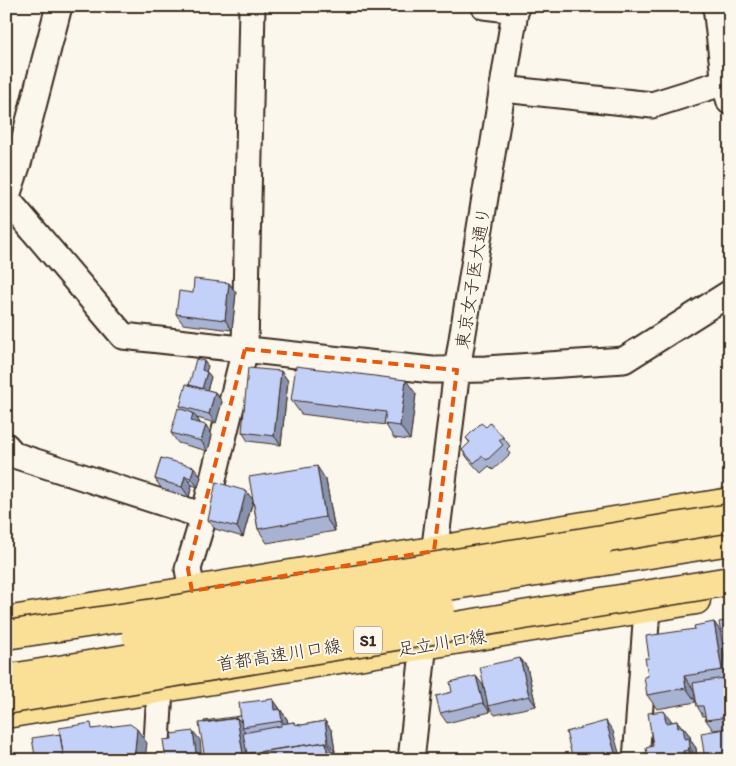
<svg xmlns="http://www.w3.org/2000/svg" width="736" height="766" font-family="Itim,'Klee One',sans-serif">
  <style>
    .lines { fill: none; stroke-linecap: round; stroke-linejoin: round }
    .minor-casing { stroke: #3b2a1e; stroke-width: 29 }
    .major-casing { stroke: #3b2a1e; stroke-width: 31 }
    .highway-casing { stroke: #3b2a1e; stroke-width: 31 }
    .minor { stroke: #fbf7ec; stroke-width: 25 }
    .major { stroke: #fadf96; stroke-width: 28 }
    .highway { stroke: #fadf96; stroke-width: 28 }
    .highway-bridge-casing { stroke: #3b2a1e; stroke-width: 31; stroke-linecap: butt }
    .highway-bridge { stroke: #fadf96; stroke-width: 28 }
    .wall { fill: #a8b3d4; stroke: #3b2a1e }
    .shaded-wall { fill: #8892ad; stroke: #3b2a1e }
    .building { fill: #c3d0f7; stroke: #3b2a1e }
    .marked { fill: none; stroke: #e8590c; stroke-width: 4; stroke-dasharray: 10 6; stroke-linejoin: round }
    .labels { text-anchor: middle; stroke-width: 4; stroke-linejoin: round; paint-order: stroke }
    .shield { fill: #fbf7ec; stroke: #75685c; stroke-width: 1 }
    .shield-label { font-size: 16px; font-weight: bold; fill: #3b2a1e }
    .street-label { font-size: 18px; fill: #3b2a1e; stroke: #fbf7ec }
  </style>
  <rect width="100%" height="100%" fill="#fbf7ec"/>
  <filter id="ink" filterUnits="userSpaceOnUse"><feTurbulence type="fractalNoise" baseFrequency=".02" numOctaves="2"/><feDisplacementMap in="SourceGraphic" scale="10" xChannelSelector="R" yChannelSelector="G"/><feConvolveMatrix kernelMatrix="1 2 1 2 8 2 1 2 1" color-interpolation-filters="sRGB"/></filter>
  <g filter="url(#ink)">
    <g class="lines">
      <defs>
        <path id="minor" d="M484,6L516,10
          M716,6L725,85L730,102
          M502,89L652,105L725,82
          M6,198L123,336L432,370L486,369L624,360L730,293
          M6,199L19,160L59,6
          M6,446L14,455L204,516
          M432,570L457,370L516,6
          M192,591L188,569L204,516L245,349L252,6
          M156,760L160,689
          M411,760L426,625
          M636,760L647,609"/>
        <path id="major" d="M6,621L730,502
          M6,714L696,600"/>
        <path id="highway" d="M600,562L730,541"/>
      </defs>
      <use href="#minor" class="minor-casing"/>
      <use href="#major" class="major-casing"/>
      <use href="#highway" class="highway-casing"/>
      <use href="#minor" class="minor"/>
      <use href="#major" class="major"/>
      <use href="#highway" class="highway"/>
      <defs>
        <path id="highway-bridge" d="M6,635L154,613L730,518
          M136,635L600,562
          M6,679L290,631L441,609
          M6,700L730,581"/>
      </defs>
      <use href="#highway-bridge" class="highway-bridge-casing"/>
      <use href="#highway-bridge" class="highway-bridge"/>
    </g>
    <path class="wall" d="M229,283L236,293L232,330L183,324L176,314L193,293Z
      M208,366L206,371L211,377L207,390L215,392L222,402L216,423L197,418L200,423L212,435L208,451L178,443L171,433L183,410L180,406L189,385Z
      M281,371L288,381L281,445L248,441L242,432Z
      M416,394L410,440L394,438L386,425L301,414L291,400Z
      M486,427L503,437L510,446L507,449L510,454L493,470L489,466L481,473L469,460L462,450L470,443L466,438Z
      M161,458L201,477L198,487L192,485L189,497L162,489L155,479Z
      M326,480L335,531L267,543L258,529L253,501L243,537L215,529L208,520L246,491L253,500Z
      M730,620V728L713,730L706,720L705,716H703L697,706L694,690L696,702L657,709L647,695L649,658L695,629L714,622L720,631Z
      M520,658L527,667L536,706L495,715L488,706Z
      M483,685L490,712L447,723L440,713Z
      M273,699L287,719L288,723L294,722L296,725H302L325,721L332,731L335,752H333L335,756L336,760H205L241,717Z
      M671,720V722L677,721L682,727H683L690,736L691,741L696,748L697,758H695V760H645L653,746Z
      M730,728V760H705Z"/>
    <path class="shaded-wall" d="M229,283L236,293L232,330L225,320Z
      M204,361L208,366L205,375L202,370Z
      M281,371L288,381L281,445L274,436Z
      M207,372L211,377L206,394L202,389Z
      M406,380L416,394L410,440L400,426Z
      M215,392L222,402L216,423L209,414Z
      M193,413L200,423L198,431L191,421Z
      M206,425L212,435L208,451L201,441Z
      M317,466L326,480L335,531L325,517Z
      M194,467L201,477L198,487L191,478Z
      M185,476L192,485L189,497L182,487Z
      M246,491L253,500L243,537L237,527Z
      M714,622L724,636L727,670L730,675V681L722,670Z
      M520,658L527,667L536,706L529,696Z
      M476,676L483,685L490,712L483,703Z
      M684,676L694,690L696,702L686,688Z
      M273,699L279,708L281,720L274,710Z
      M280,709L287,719L289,731L282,721Z
      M664,711L671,720L673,732L666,723Z
      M240,716L243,721L242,727L245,731L249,754H243L237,718Z
      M325,721L332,731L335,752L328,742Z
      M606,721L613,731L621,760H617Z
      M677,721L684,730L683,727L690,736L691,741L696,748L697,758L690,748L678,728Z
      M137,729L147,743L145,760H134Z
      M193,731L200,740L202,760H197Z
      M326,742L335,756L336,760H328Z
      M6,746L10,751L12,760H6Z
      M688,748L695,758V760L688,750Z
      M683,751L689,760H686L683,757Z"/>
    <path class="building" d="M194,279L229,283L225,320L176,314L179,291L193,293Z
      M196,359L204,361L202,370L207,372L202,389L189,385Z
      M296,366L406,380L400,426L384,424L386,412L291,400Z
      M248,368L281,371L274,436L242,432Z
      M186,384L215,392L209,414L180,406Z
      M178,408L193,413L191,421L206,425L201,441L171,433Z
      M481,423L486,427L490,423L503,437L499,440L503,445L487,460L482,456L474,463L462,450L470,442L466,438Z
      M161,458L194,467L191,478L185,476L182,487L155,479Z
      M317,466L325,517L258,529L249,477Z
      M216,482L246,491L237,527L208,520Z
      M730,620V670H727L719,622Z
      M714,622L722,670L684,676L686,688L647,695L644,677L648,676L645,658H649L646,636L695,629L694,626Z
      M520,658L529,696L488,706L480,667Z
      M476,676L483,703L440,713L436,696L452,692L450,682Z
      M730,677V712H728V717L706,720L703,706H697L693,683Z
      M273,699L274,710L280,709L282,721L242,727L239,703Z
      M664,711L666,723L677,721L678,728L683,727L685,739L689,738L690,748H688V750L683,751V757L669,759L668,756H665L666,760H645L644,754H647L646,748L653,746L648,713Z
      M240,716L241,722L237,718L204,723V721Z
      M237,718L243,754L205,759L199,723Z
      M325,721L328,742L326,743V742L247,754L243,733L281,726V724L294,722V724L302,725Z
      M606,721L617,760H573L566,732Z
      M91,723L92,729L130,724L137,729L134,760H64L59,728Z
      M730,728V757L712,760H705L701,733Z
      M193,731L197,760H166L163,740L172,739L171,734Z
      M60,734L64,760H33L32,757L35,756L32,738Z
      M326,742L328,760H237L236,755Z
      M504,757V760H488Z"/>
  </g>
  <path class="marked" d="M245,349L457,370L434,551L192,591L188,569Z"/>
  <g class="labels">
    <rect class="shield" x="354" y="626.5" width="28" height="27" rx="4"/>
    <g class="shield-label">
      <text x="368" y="646">S1</text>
    </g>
    <g class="street-label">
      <text transform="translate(473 278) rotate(-81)" y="6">東京女子医大通り</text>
      <text transform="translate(442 643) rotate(-9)" y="6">足立川口線</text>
      <text transform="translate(279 655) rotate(-9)" y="6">首都高速川口線</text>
    </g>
  </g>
  <rect width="736" height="766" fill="none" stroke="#fbf7ec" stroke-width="25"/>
  <rect x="12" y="12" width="711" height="741" fill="none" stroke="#3b2a1e" stroke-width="2" filter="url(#ink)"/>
</svg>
